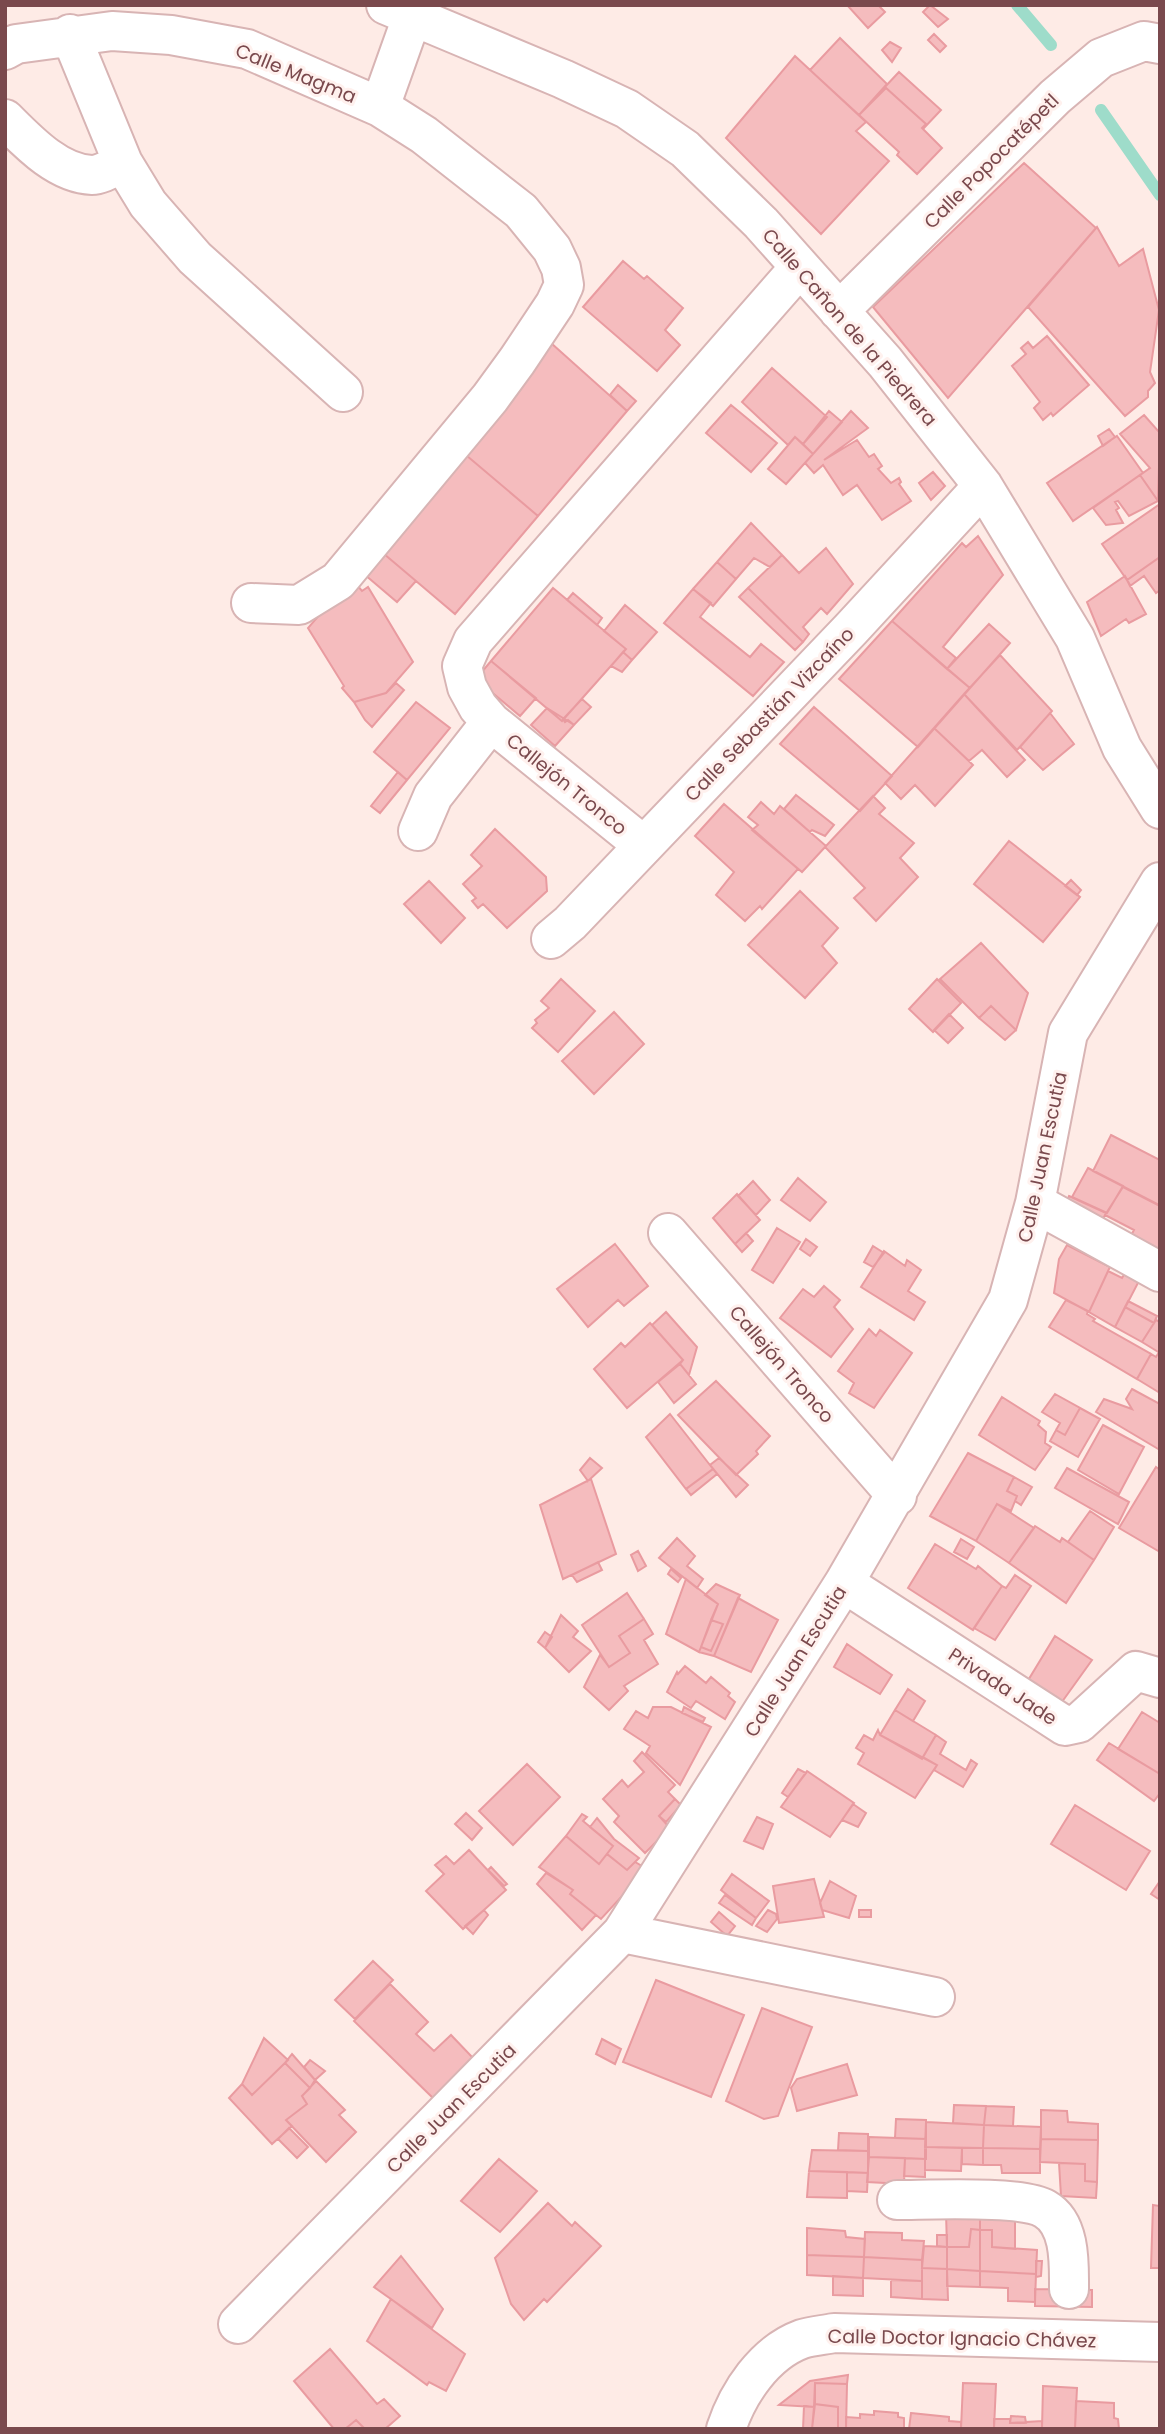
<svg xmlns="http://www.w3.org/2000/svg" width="1165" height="2434" font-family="Poppins,sans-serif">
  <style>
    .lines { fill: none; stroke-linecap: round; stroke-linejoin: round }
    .stream { stroke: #9edcca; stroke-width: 12 }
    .building { fill: #f5bcbe; stroke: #e99ba0; stroke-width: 2 }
    .minor-casing { stroke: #d8b4b4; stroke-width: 42 }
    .minor { stroke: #fff; stroke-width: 38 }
    .labels { text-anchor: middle; stroke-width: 6; stroke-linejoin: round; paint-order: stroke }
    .street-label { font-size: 19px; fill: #7a494d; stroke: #fff1ee }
  </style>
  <rect width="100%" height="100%" fill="#feebe6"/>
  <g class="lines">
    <path class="stream" d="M1017,5L1051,45
      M1101,110L1160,195"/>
  </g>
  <path class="building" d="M847,5H878L885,12L868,28Z
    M930,5L948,19L938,27L923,12Z
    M934,34L946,46L940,52L928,40Z
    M840,38L887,84L859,115L810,70Z
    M890,42L901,48L892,62L882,50Z
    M795,56L866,122L856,131L889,161L821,234L726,138Z
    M899,72L941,110L923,129L926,124L886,88L883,89Z
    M886,88L926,124L922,128L942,148L917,174L897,155L899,152L859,115Z
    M1024,163L1096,228L948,398L873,307Z
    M1097,227L1119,266L1143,249L1159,310L1150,372L1155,383L1148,391V397L1125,416L1028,307Z
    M623,261L644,279L647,276L683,308L665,330L680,345L657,371L583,307Z
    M1047,336L1089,385L1053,416L1051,413L1043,420L1034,408L1040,402L1012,366L1026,354L1021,348L1028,342L1033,348Z
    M551,343L627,411L538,516L460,450Z
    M772,368L827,417L803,444L795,437L788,445L742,402Z
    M618,385L636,401L627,411L610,395Z
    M731,405L777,443L751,472L706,433Z
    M829,411L842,422L813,454L803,444Z
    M851,411L868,428L824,460L857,440L869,457L874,454L882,466L878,469L891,483L899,478L901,482L899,484L911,501L882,520L857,485L843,495L823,465L814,473L805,463Z
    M1144,415L1160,433L1158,501L1140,475L1150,468L1120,434Z
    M1109,429L1115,437L1103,446L1098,436Z
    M1117,436L1143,473L1073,521L1047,483Z
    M795,437L813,454L786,484L768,469Z
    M460,450L538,516L455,614L377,548Z
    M933,472L945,486L931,500L919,483Z
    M1140,475L1158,501L1129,516L1118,501L1115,502L1119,508L1116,510L1123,523L1106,525L1093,508Z
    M1160,504V557L1127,580L1102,544Z
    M751,523L782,555L770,567L754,558L736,579L717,562Z
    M978,536L1003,575L943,647L956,658L947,669L892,621L962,543L966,547Z
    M377,548L416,581L397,602L358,569Z
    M826,548L853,584L827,614L821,608L803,627L809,634L803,642L748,588L782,555L799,573Z
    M1160,557V590L1156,593L1144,576L1130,586L1127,580Z
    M717,562L736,579L713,606L693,589Z
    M1125,576L1146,614L1129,623L1126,619L1101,636L1087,602Z
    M351,578L362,591L368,587L413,662L386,693L354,702L342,688L344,686L308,628Z
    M553,588L626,649L562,721L491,661Z
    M748,588L803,642L795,650L739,597Z
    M693,589L711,603L700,617L750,657L761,644L784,662L753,696L664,623Z
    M573,593L602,618L597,625L567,600Z
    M625,605L657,632L632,660L623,652L626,649L604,631Z
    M892,621L970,688L918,747L839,679Z
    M989,624L1010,643L970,688L947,669Z
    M623,652L632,660L622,672L611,666Z
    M1000,655L1052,711L1017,750L964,694Z
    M491,661L536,698L520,716L476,679Z
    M396,683L404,690L372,727L365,720L354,702L386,693Z
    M964,694L1025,760L1007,777L982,750L969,761L934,728Z
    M582,699L591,707L574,725L568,720L565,722L563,719Z
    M416,702L450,728L407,780L374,752Z
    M814,707L892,776L860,811L780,744Z
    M547,708L574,725L555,746L531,725Z
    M1050,713L1074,744L1043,770L1020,747Z
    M934,728L973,765L935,806L915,785L901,799L885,783Z
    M398,772L407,780L380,813L371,806Z
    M796,795L834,825L825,836L812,830L810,832L784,809Z
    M873,796L885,808L879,814L914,843L900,858L918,877L876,921L854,898L865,888L825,847Z
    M761,802L774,814L780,806L826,846L802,872L752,830L758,825L748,817Z
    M724,804L798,869L762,909L760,906L745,921L716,895L734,872L695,836Z
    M495,829L546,877L547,891L507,928L483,904L478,908L472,901L476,898L463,884L482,866L471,855Z
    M1009,841L1080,897L1043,942L974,884Z
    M1071,880L1081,890L1077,895L1065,886Z
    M429,881L465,918L441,943L404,904Z
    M800,891L838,928L822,946L837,963L805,998L748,945Z
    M981,943L1028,993L1016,1030L991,1006L979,1018L940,979Z
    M561,979L595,1011L558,1052L532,1028L537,1023L535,1020L549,1008L541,1001Z
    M937,979L961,1003L933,1032L909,1009Z
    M991,1006L1016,1030L1005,1040L979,1018Z
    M614,1012L644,1044L594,1094L562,1061Z
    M949,1014L963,1028L948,1043L934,1030Z
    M1111,1135L1160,1160L1159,1205L1093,1171Z
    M1088,1168L1123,1186L1107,1213L1072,1197Z
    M798,1178L826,1202L810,1221L781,1200Z
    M753,1181L770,1200L756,1215L738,1196Z
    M1123,1187L1160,1206V1259L1128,1241L1134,1230L1105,1215Z
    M737,1194L760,1220L735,1244L713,1218Z
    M1069,1196L1106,1213L1098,1229L1063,1211Z
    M777,1228L800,1242L773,1283L752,1270Z
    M746,1233L753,1241L742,1252L735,1244Z
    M806,1239L817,1247L810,1256L800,1249Z
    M615,1244L648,1286L624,1306L618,1300L588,1327L557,1289Z
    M1067,1245L1110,1267L1089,1312L1054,1293L1059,1259Z
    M873,1246L884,1253L873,1267L864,1262Z
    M884,1251L905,1266L907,1260L921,1270L908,1291L925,1302L914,1320L861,1287Z
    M1108,1271L1122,1278L1125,1273L1139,1281L1115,1327L1089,1312Z
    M824,1286L840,1300L834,1307L853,1329L831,1357L780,1318L803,1289L814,1297Z
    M1066,1300L1088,1311L1087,1314L1095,1319L1093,1321L1151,1354L1137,1379L1049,1327Z
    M1128,1301L1157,1316L1154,1323L1125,1307Z
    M1125,1307L1154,1323L1142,1342L1115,1327Z
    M666,1312L697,1347L689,1375L680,1364L683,1360L652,1325Z
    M1156,1320L1160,1322V1353L1142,1342Z
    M650,1323L683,1360L627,1408L594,1369L621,1343L625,1347Z
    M869,1329L876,1336L880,1330L912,1353L874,1408L849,1393L854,1383L838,1371Z
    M1159,1352L1160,1353V1393L1137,1379L1151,1354L1156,1357Z
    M680,1364L696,1384L674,1403L658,1382Z
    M716,1381L770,1436L756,1451L758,1454L736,1475L678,1415Z
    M1132,1389L1160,1404V1450L1096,1412L1104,1399L1132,1409L1126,1399Z
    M1055,1394L1080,1408L1065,1435L1056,1430L1060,1423L1042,1412Z
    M1002,1397L1040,1421L1038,1425L1046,1432L1045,1443L1051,1447L1035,1470L979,1435Z
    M1080,1408L1100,1419L1078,1457L1050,1441L1056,1430L1065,1435Z
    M670,1414L713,1469L686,1489L646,1437Z
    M1103,1425L1144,1447L1119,1494L1078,1470Z
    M968,1453L1014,1477L1007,1491L1017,1496L1011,1511L997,1504L976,1541L930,1516Z
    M590,1458L602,1468L588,1481L580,1470Z
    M719,1458L748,1485L736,1497L710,1465Z
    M1156,1467L1160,1470V1552L1119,1528Z
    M1067,1468L1129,1502L1118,1524L1055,1488Z
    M713,1469L717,1474L691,1495L686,1489Z
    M1014,1477L1032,1487L1021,1505L1015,1501L1017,1496L1007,1491Z
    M591,1479L616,1554L563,1579L540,1505Z
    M997,1504L1034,1528L1009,1563L976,1541Z
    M1090,1511L1114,1527L1094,1560L1068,1542Z
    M1035,1526L1060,1542L1062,1538L1094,1560L1066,1603L1009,1563Z
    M677,1538L695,1556L687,1566L703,1579L697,1588L659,1558Z
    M961,1539L974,1547L967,1559L954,1552Z
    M935,1544L976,1569L978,1566L1002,1586L973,1630L908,1588Z
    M638,1551L646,1566L638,1571L631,1555Z
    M598,1562L602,1570L577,1582L572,1575Z
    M671,1569L681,1578L678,1582L668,1574Z
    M1015,1575L1031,1586L995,1640L974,1628L1002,1586L1006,1588Z
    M686,1579L718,1604L699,1652L666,1634Z
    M716,1584L740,1595L714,1656L699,1652L701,1647L711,1651L723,1624L711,1620L718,1604L705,1595Z
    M627,1593L644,1619L619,1636L630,1653L609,1667L582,1625Z
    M738,1598L778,1620L751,1672L714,1656Z
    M561,1615L578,1631L573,1637L591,1651L569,1672L545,1648Z
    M644,1619L653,1634L644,1640L658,1664L624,1686L628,1691L609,1710L584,1687L600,1655L609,1667L630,1653L619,1636Z
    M711,1620L723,1624L711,1651L701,1647Z
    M545,1632L552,1637L545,1648L538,1642Z
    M1055,1636L1092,1660L1054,1713L1021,1692Z
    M847,1644L892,1675L880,1694L834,1667Z
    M685,1666L706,1683L711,1677L730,1693L728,1696L735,1702L725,1719L696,1701L691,1708L667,1692L677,1672L678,1674Z
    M908,1689L925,1701L913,1721L895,1710Z
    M653,1707H671L711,1727L680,1785L646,1753L650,1746L624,1729L636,1711L648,1718Z
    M684,1707L705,1718L703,1722L682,1713Z
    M895,1710L936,1735L922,1759L880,1735Z
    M1142,1712L1160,1723V1774L1118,1749Z
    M878,1730L880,1735L937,1765L915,1798L858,1764L864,1753L856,1748L864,1735L873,1740Z
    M936,1735L946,1742L940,1754L966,1770L971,1760L977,1764L963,1787L934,1770L937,1765L923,1757Z
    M1109,1743L1160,1774V1793L1154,1801L1097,1760Z
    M642,1752L675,1785L668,1792L675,1799L659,1816L670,1828L645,1853L614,1822L619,1816L603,1799L622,1780L628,1787L644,1772L634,1761Z
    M527,1764L560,1797L513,1845L479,1811Z
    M798,1769L806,1773L788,1797L782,1793Z
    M807,1771L854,1803L830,1837L781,1807Z
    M675,1799L681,1805L666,1822L659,1816Z
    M853,1804L866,1813L858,1827L842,1820Z
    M1075,1805L1150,1851L1126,1890L1051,1844Z
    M466,1813L482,1828L472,1840L455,1824Z
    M582,1814L587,1817L583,1821L613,1846L599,1864L566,1836Z
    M757,1817L773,1824L763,1849L744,1841Z
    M597,1818L614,1839L639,1858L627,1870L607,1854L613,1846L590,1827Z
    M566,1836L599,1864L607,1854L627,1870L635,1862L647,1869L601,1919L570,1894L573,1890L539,1867Z
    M469,1850L506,1890L463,1929L426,1891L444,1874L435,1865L446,1856L454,1864Z
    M491,1867L507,1884L504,1886L488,1870Z
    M546,1873L573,1890L570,1894L596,1915L582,1930L537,1884Z
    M732,1874L769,1901L756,1918L721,1890Z
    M814,1879L824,1917L779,1923L773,1886Z
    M830,1881L856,1896L849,1918L822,1910L820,1903Z
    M1160,1881V1900L1151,1894Z
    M725,1895L756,1918L752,1925L719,1903Z
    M484,1910L488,1915L473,1934L465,1926Z
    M768,1910L776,1914L777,1919L767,1932L756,1926Z
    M859,1910H871V1917H859Z
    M719,1912L735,1926L727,1936L711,1922Z
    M373,1961L393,1980L355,2019L335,2000Z
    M656,1980L744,2015L711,2097L623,2062Z
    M390,1984L428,2022L416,2034L434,2051L451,2035L473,2058L434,2099L354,2021Z
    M762,2008L812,2027L778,2116L764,2119L726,2101Z
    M264,2038L288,2060L252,2095L242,2084Z
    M602,2039L621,2049L615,2064L596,2054Z
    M292,2054L315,2080L310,2088L285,2063Z
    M310,2060L325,2071L315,2080L304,2067Z
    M285,2063L310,2088L302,2096L307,2104L286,2120L292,2126L272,2144L229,2098L242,2084L252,2095Z
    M847,2064L857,2095L797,2111L791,2088L797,2079Z
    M316,2081L345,2110L339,2115L356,2132L326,2162L286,2120L307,2104L302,2096Z
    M954,2105L986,2106L984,2125L953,2123Z
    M986,2106L1014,2107L1013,2126L984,2125Z
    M1041,2110L1067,2111L1068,2122L1098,2124V2140L1041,2139Z
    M896,2119L926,2120V2139L895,2138Z
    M926,2122L984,2125L983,2148L925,2147Z
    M984,2125L1041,2127L1040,2149L983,2148Z
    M289,2128L308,2147L297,2158L278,2139Z
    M839,2133L868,2134V2151L838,2150Z
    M869,2137L926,2139V2159L869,2157Z
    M1041,2139L1098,2140L1097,2182L1085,2181V2164L1040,2162Z
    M925,2147L962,2148L961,2171L925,2170Z
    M962,2148H983V2165L962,2164Z
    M983,2148L1040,2149V2173H1002L1001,2165H983Z
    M812,2150L868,2151V2173L809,2171Z
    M869,2157L905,2158L904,2184L867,2182Z
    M905,2158L925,2159V2177L904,2176Z
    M499,2159L537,2191L500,2232L461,2201Z
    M1059,2163L1085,2164V2181L1097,2182L1096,2198L1061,2196Z
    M809,2171L847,2172V2198L807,2197Z
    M847,2172L868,2173L867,2192L847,2191Z
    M548,2203L572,2226L575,2222L601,2246L547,2302L544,2299L524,2320L511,2304L495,2258Z
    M1153,2205L1160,2206V2268H1151Z
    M946,2213L980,2214V2230L971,2229L969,2247H947Z
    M980,2214L1015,2215V2249L992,2247V2230H980Z
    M807,2228L845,2231L846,2237L865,2239L864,2257L807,2255Z
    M971,2229L980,2230V2271L947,2269V2247H969Z
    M980,2230H992V2247L1037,2250L1036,2274L980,2271Z
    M865,2232L902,2233V2240L924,2241L922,2260L864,2257Z
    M937,2235H947V2247L937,2246Z
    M924,2246L947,2247V2269L922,2268Z
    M807,2255L864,2257L863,2278L807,2275Z
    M401,2256L443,2309L432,2328L374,2287Z
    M864,2257L922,2260V2281L863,2278Z
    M1036,2261H1042L1041,2276L1036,2277Z
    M922,2268L947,2269L948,2300L922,2299Z
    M947,2269L980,2271V2287L947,2286Z
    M980,2271L1036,2274L1035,2302L1008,2301V2288L980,2287Z
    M833,2276L863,2278V2296L833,2295Z
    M891,2280L922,2281V2299L891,2297Z
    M1035,2289L1092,2290V2307L1035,2306Z
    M391,2299L465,2354L446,2391L429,2382L427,2385L367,2341Z
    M330,2349L377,2404L384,2399L400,2416L385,2429H365L356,2420L345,2429H334L294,2381Z
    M848,2375L847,2384L815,2383L814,2407L779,2405L810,2381Z
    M815,2383L847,2384L846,2429H838V2407L815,2404Z
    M963,2383L996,2384L994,2429H961Z
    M1043,2386L1077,2388L1075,2429H1042Z
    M1076,2401L1114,2403V2418L1118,2419L1119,2429H1075Z
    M815,2404L838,2407V2429H812Z
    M804,2406L814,2407L812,2429H803Z
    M874,2411L898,2413V2417L904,2418V2428L908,2429H846V2417L860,2418V2414L874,2415Z
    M911,2413L949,2417V2421L961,2422V2429H909Z
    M1011,2416L1025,2417L1026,2423H1010Z
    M994,2419H1010V2423L1042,2421V2429H994Z
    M356,2420L365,2429H345Z"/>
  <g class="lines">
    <defs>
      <path id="minor" d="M386,5L563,79L627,109L685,149L761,223L885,362L983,486L1075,638L1122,748L1160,809
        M70,34L123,163L148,204L195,258L343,392
        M5,50L16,44L112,31L171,35L247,49L380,107L424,135L521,211L552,249L561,268L564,285L555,304L517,361L490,398L338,581L299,605L251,603
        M380,107L412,17
        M5,119C28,142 58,174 92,175C101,175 114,167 123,163
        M839,311L1055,97L1101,58L1144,41L1160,44
        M418,831L433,796L491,722
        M643,845L491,722L478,707L467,687L462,666L473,641L800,267
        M551,939L570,923L851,629L983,486
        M1035,1203L1160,1272
        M668,1233L897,1496
        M844,1583L1065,1726L1079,1723L1136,1671L1160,1678
        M622,1933L935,1997
        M897,2200C928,2200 1021,2195 1045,2209C1071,2224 1069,2264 1069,2289
        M238,2324L622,1933L844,1583L1008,1300L1035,1203L1068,1033L1160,882
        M726,2429C738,2393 764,2353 802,2339C811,2336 824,2335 834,2333L1160,2342"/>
    </defs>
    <use href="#minor" class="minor-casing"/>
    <use href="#minor" class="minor"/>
  </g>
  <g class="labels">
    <g class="street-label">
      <text transform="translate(296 73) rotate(22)" y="7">Calle Magma</text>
      <text transform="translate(991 161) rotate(-45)" y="7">Calle Popocatépetl</text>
      <text transform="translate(850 327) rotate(49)" y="7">Calle Cañon de la Piedrera</text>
      <text transform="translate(769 714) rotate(-46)" y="7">Calle Sebastián Vizcaíno</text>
      <text transform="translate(567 784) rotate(39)" y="7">Callejón Tronco</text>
      <text transform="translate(1042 1157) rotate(-78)" y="7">Calle Juan Escutia</text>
      <text transform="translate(782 1364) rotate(49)" y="7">Callejón Tronco</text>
      <text transform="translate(795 1661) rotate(-58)" y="7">Calle Juan Escutia</text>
      <text transform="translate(1003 1686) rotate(33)" y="7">Privada Jade</text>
      <text transform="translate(451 2108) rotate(-45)" y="7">Calle Juan Escutia</text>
      <text transform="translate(962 2338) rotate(1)" y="7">Calle Doctor Ignacio Chávez</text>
    </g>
  </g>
  <rect width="1165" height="2434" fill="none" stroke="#7a494d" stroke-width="14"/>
</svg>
